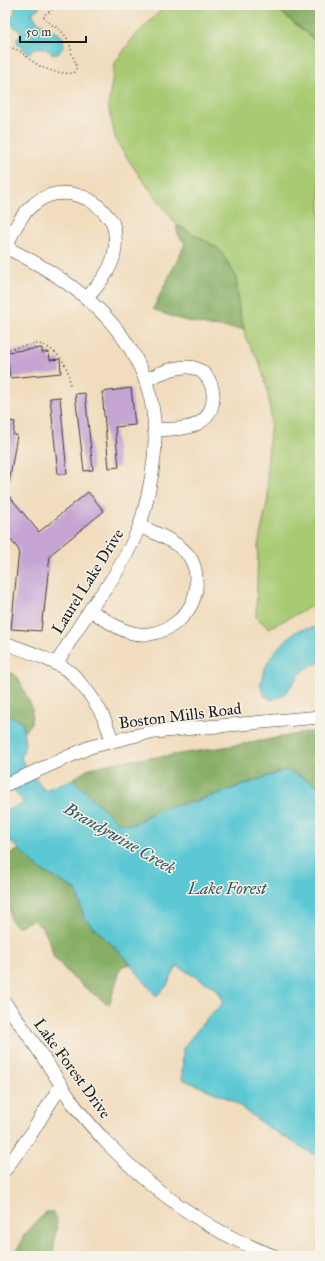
<svg xmlns="http://www.w3.org/2000/svg" width="325" height="1261" font-family="'IM FELL Great Primer',serif">
  <style>
    .green { fill: #a8ca73; stroke: #627348 }
    .forest { fill: #86ae65; stroke: #516540 }
    .water { fill: #5cc8d4; stroke: #3c7278 }
    .building { fill: #c5a4d3 }
    .lines { fill: none; stroke-linecap: round; stroke-linejoin: round }
    .minor-casing { stroke: #3c3934; stroke-width: 14 }
    .path { stroke: #3c3934; stroke-width: 1.5; stroke-dasharray: 1 3; stroke-linecap: butt }
    .minor { stroke: #fff; stroke-width: 13 }
    .labels { text-anchor: middle; stroke-width: 3; stroke-linejoin: round; paint-order: stroke }
    .street-label { font-size: 16px; fill: #1c1c1c; stroke: #f7f3e8 }
    .water-label { font-size: 17px; font-style: italic; fill: #32585c; stroke: #f7f3e8 }
  </style>
  <rect width="100%" height="100%" fill="#f7f3e8"/>
  <filter id="ink" filterUnits="userSpaceOnUse"><feTurbulence type="fractalNoise" baseFrequency=".025" numOctaves="2"/><feDisplacementMap in="SourceGraphic" scale="8" xChannelSelector="R" yChannelSelector="G"/><feConvolveMatrix kernelMatrix="1 2 1 2 8 2 1 2 1" color-interpolation-filters="sRGB"/></filter>
  <filter id="wash" filterUnits="userSpaceOnUse"><feTurbulence type="fractalNoise" baseFrequency=".012" numOctaves="4" result="noise"/><feDisplacementMap in="SourceGraphic" scale="16" xChannelSelector="R" yChannelSelector="G"/><feGaussianBlur stdDeviation="0.9" result="paint"/><feColorMatrix in="noise" values="0 0 0 0 0 0 0 0 0 0 0 0 0 0 0 0 0 1.4 0 .05"/><feComposite in="paint" operator="in"/></filter>
  <g filter="url(#wash)">
    <rect width="100%" height="100%" fill="#f1dcbd"/>
    <path class="green" d="M166,5H273L293,22L320,44V597L314,605L269,628L256,617L258,546L268,498L267,468L271,418L267,388L259,361L246,339L239,310L236,276L218,248L177,225L138,174L116,141L108,106L115,63L133,38Z"/>
    <path class="forest" d="M273,5H320V44L293,22Z
      M177,225L218,248L236,276L239,310L244,329C214,328 180,322 153,309L185,244C180,237 176,234 177,225Z
      M5,670L12,673L18,678L32,708L31,724L23,733L22,721L5,714Z
      M320,730V786L286,770L200,800L157,810L132,825L117,822L73,779L90,768L122,761L166,756L244,744Z
      M20,849L41,870L76,890L84,918L124,956L130,964L121,967L109,1005L87,989L70,975L53,956L51,945L44,930L33,920L17,927L10,920V905L5,899V857Z
      M46,1212H54L57,1221L53,1256H15L24,1235Z"/>
    <path class="water" d="M15,5H42L39,8L33,11V15L38,22L63,37L64,46L58,54H53C48,50 43,46 37,48C33,49 32,52 28,53L18,44L17,38L21,36L20,31L11,24V18L15,12Z
      M320,627V663L312,665L302,672L284,695L272,700L265,696L260,685C265,666 270,654 286,640C290,636 295,631 301,630C307,628 314,628 320,627Z
      M5,714L22,721L25,744L21,759L44,790L73,779L117,822L132,825L157,810L200,800L286,770L320,786V1158L266,1126L232,1100L182,1079L183,1048L207,1018L224,1002L217,989L177,966L166,987L156,996L124,956L84,918L76,890L41,870L5,836V811L24,803L5,778Z"/>
    <g id="blocks">
      <path class="building" d="M42,348V353L49,352L50,360L60,359L61,373L10,378L7,352Z
        M131,388L135,425L115,427L119,467L109,468L102,392Z
        M85,393L93,470L84,471L75,394Z
        M60,397L67,474H58L50,398Z
        M5,420L15,422L13,435H17L9,483H5Z
        M5,491L39,532L88,492L104,511L50,555L44,612H43L41,631L11,629L19,550L5,533Z"/>
    </g>
  </g>
  <g filter="url(#ink)">
    <use href="#blocks" fill-opacity="0" stroke="#3c3934" stroke-width="1"/>
    <g class="lines">
      <defs>
        <path id="minor" d="M5,247C99,292 171,360 152,474C148,494 145,514 137,532C129,551 119,569 108,585C102,594 95,601 90,610C78,627 67,646 56,664
          M6,247C13,232 20,215 34,204C55,186 87,192 104,212C107,216 112,220 113,224C116,234 116,245 114,255C110,272 98,285 87,298
          M145,380C157,375 172,367 186,367C215,366 223,409 199,423C187,430 169,429 154,430
          M90,610C102,617 115,628 129,632C162,643 200,613 196,579C196,570 194,563 189,556C177,541 157,534 140,526
          M5,643C26,651 52,659 70,672C74,675 77,679 80,683C96,700 106,719 112,741
          M5,785L90,747L129,737L147,733L183,729L320,717
          M5,1003C20,1023 34,1043 47,1063C55,1075 62,1087 70,1099C81,1115 94,1129 107,1143C155,1193 209,1232 274,1256
          M5,1170L31,1134L61,1085"/>
      </defs>
      <use href="#minor" class="minor-casing"/>
      <path class="path" d="M5,47C19,47 24,56 35,63C47,71 60,74 74,73C79,67 75,62 72,55C71,51 71,47 69,43C65,30 53,27 44,18V15L60,5
        M5,350C16,348 28,344 39,344C44,345 49,348 53,351C65,360 69,371 70,386"/>
      <use href="#minor" class="minor"/>
    </g>
  </g>
  <g class="labels">
    <g class="street-label">
      <text transform="translate(87 581) rotate(-58)" y="6">Laurel Lake Drive</text>
      <text transform="translate(180 715) rotate(-7)" y="6">Boston Mills Road</text>
      <text transform="translate(73 1068) rotate(54)" y="6">Lake Forest Drive</text>
    </g>
    <g class="water-label">
      <text transform="translate(120 838) rotate(30)" y="6">Brandywine Creek</text>
      <text x="227" y="894">Lake Forest</text>
    </g>
  </g>
  <rect width="325" height="1261" fill="none" stroke="#f7f3e8" stroke-width="20"/>
  <path d="M20 36v6h66v-6" fill="none" stroke="#1c1c1c" stroke-width="2"/>
  <text x="26" y="36" font-size="12" fill="#1c1c1c" stroke="#f7f3e8" stroke-width="3" paint-order="stroke">50 m</text>
</svg>
